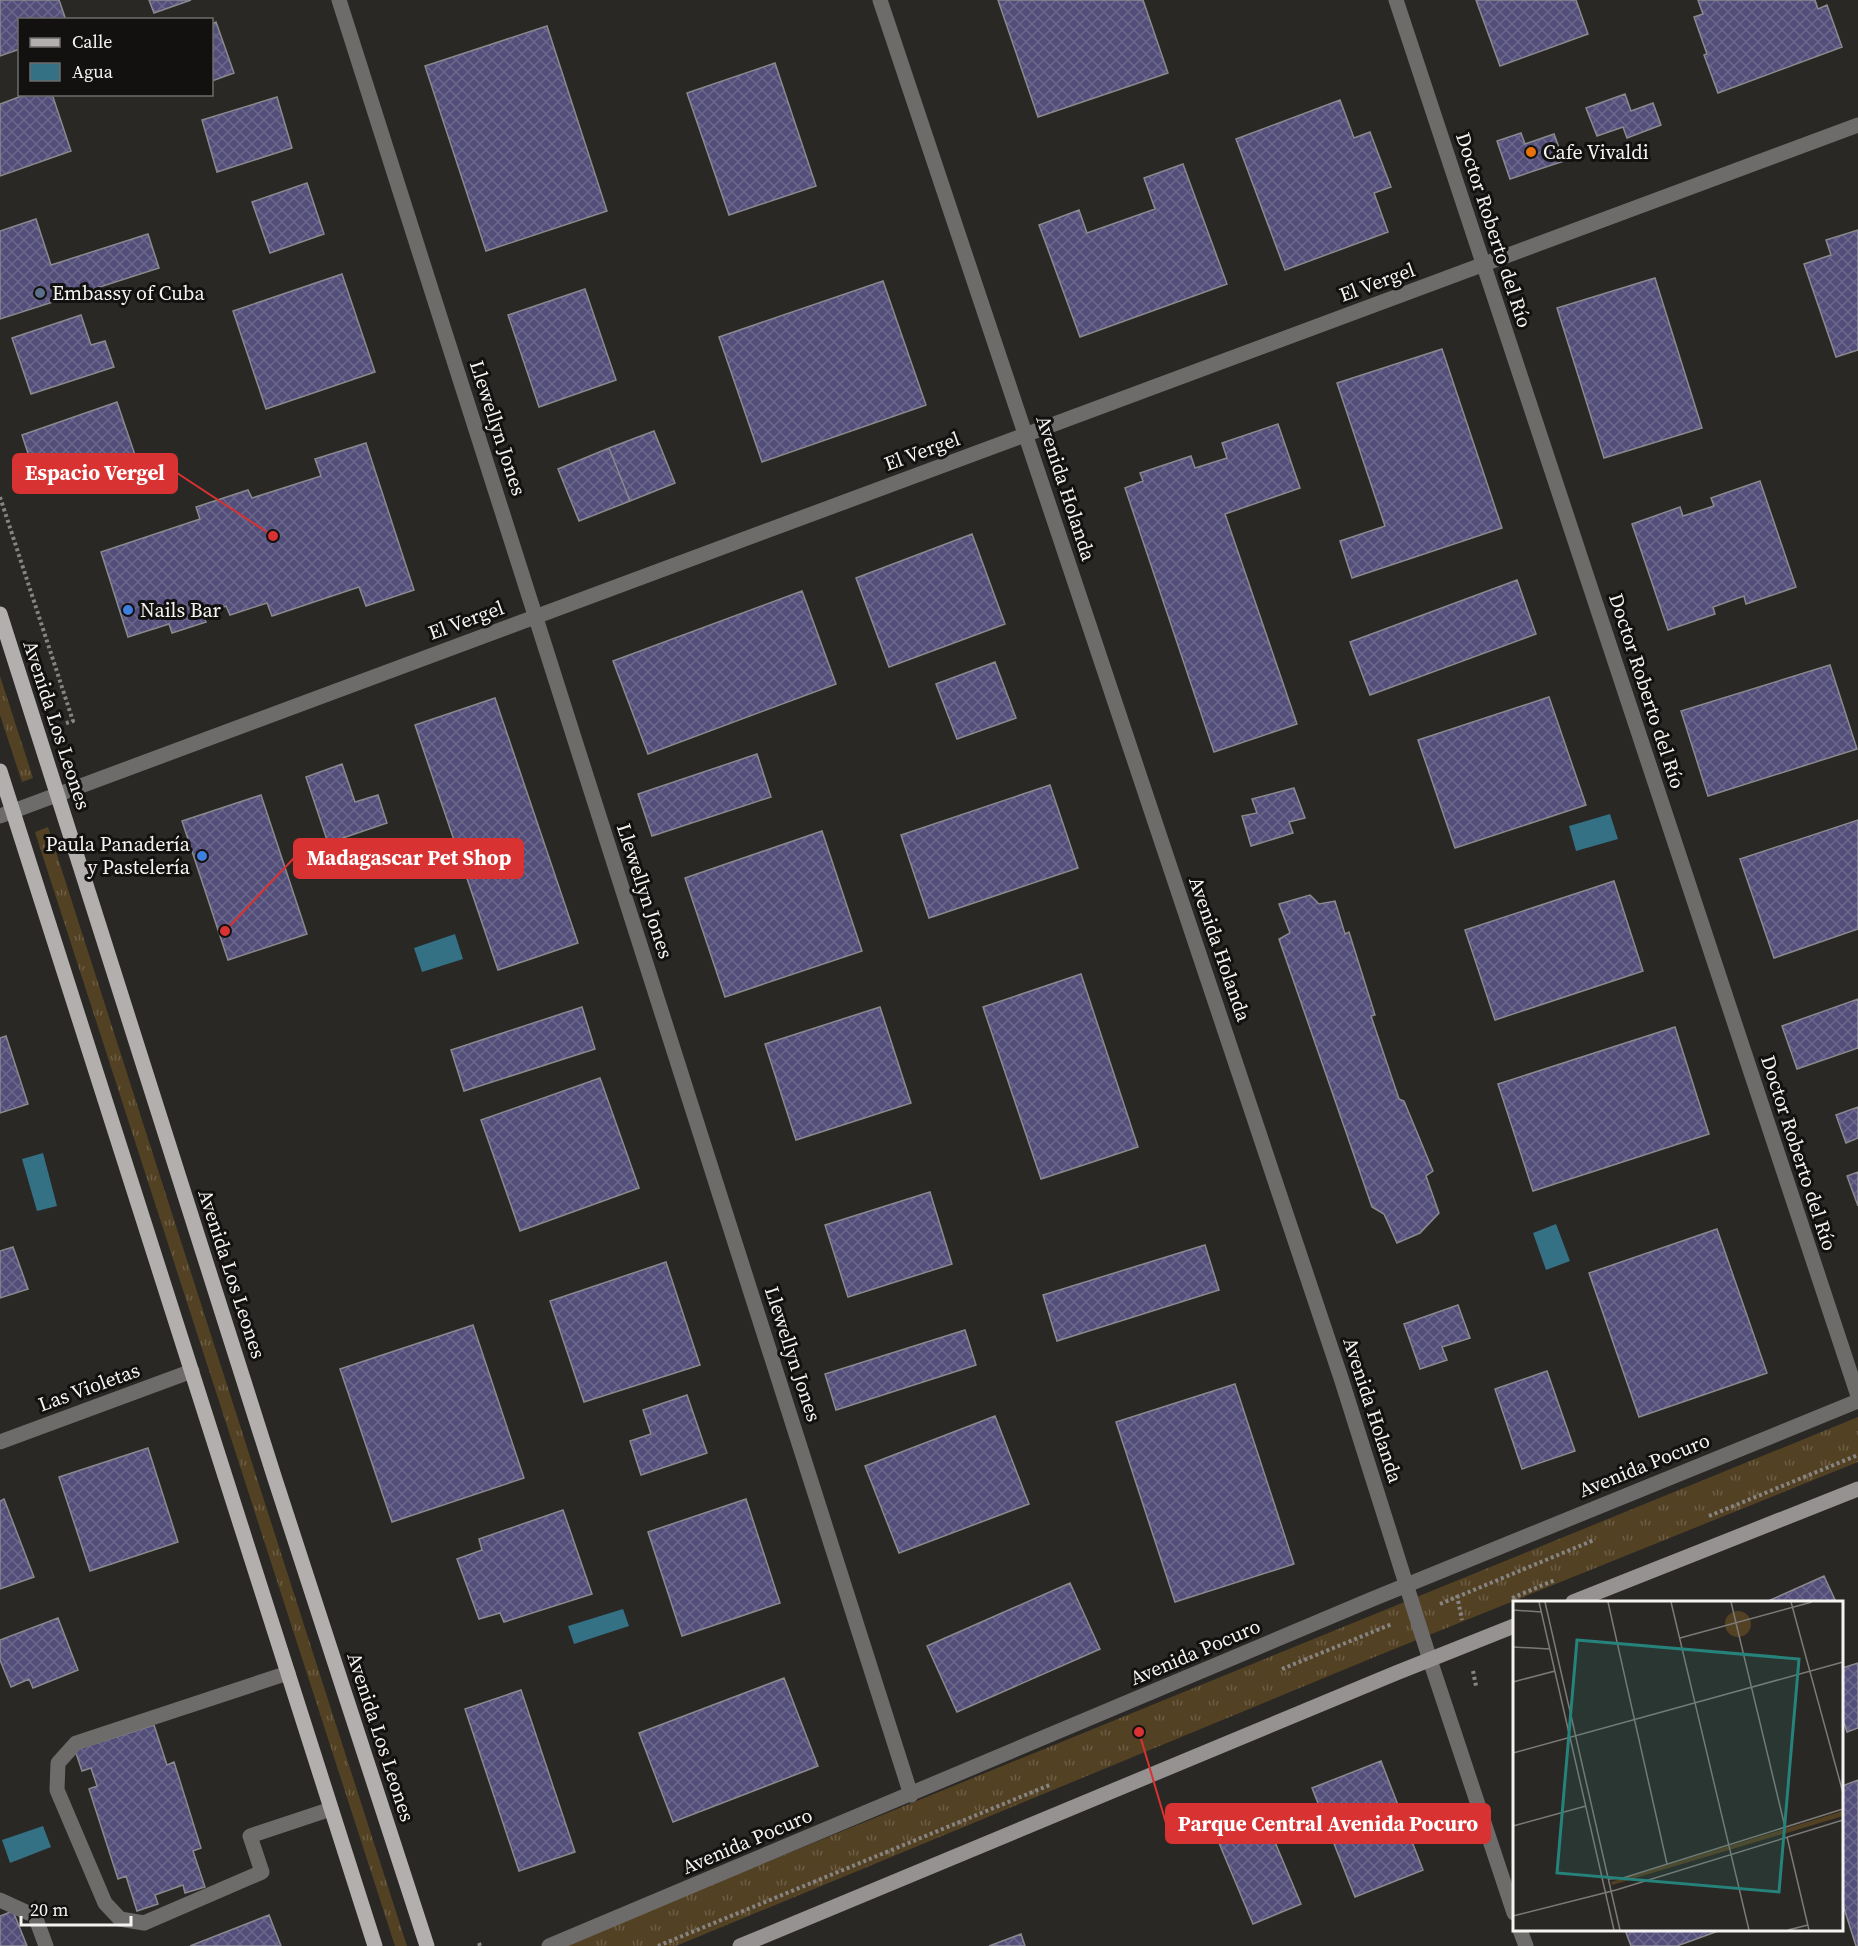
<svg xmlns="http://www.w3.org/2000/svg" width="1858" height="1946" font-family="'Source Serif 4',serif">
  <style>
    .grass { fill: url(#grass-tufts) }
    .water { fill: #347185 }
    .building { fill: url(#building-cross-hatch); stroke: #8a8a8e; stroke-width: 1.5 }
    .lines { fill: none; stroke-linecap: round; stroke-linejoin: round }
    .path { stroke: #878583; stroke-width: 4; stroke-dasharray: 3 3; stroke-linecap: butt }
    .service { stroke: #6e6c6b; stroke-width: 15 }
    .minor { stroke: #6e6c6b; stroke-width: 15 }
    .tertiary { stroke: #6e6c6b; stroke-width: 15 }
    .secondary { stroke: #959291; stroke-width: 15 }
    .primary { stroke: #b3afae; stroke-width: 15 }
    .food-dot { fill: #e8710a; stroke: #121110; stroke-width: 2 }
    .service-dot { fill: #5c6f8a; stroke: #121110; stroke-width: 2 }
    .shop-dot { fill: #3f7fe0; stroke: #121110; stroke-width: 2 }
    .labels { text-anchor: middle; stroke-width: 6; stroke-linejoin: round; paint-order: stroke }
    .poi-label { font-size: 20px; fill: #f5f4f2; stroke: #121110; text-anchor: start }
    .street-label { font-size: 20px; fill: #f5f4f2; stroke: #121110 }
    .inset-road { fill: none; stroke: #7b7a77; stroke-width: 1.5 }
    .view { fill: #26837b; fill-opacity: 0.15; stroke: #26837b; stroke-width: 3 }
    .inset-edge { fill: none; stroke: #f5f4f2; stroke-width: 3 }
    .leader { fill: none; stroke: #d83232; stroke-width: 2 }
    .callout-dot { fill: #d83232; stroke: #121110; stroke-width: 2 }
    .callout { fill: #d83232; stroke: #d83232; stroke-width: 2 }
    .callout-label { font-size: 21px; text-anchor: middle; font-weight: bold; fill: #fff }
  </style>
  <defs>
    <pattern id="grass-tufts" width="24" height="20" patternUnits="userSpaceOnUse" patternTransform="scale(1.5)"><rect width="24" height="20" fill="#534124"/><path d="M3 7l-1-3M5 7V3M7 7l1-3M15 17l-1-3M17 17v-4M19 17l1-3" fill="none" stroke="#6c5d44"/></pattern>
    <pattern id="building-cross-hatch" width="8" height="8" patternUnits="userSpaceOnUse" patternTransform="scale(1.5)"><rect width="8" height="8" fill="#534e79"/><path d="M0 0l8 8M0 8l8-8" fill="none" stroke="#6c688c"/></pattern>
  </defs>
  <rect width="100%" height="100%" fill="#2a2825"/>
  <path class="grass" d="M0,676L33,778L22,782L0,715Z
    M48,827L407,1946H395L35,832Z
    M1858,1417V1462L1377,1656L676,1946H561Z"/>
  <path class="water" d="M1610,814L1618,839L1576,851L1569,826Z
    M455,934L463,959L422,972L414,948Z
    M43,1153L57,1206L37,1211L22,1159Z
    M1556,1224L1570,1261L1546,1270L1533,1233Z
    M623,1609L629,1626L574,1644L568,1626Z
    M43,1826L51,1847L10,1863L2,1840Z"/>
  <path class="building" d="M0,0H59L66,20H20V49L0,56Z
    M149,0H191L154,13Z
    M998,0H1143L1168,73L1038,117Z
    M1476,0H1576L1588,34L1500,66Z
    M1698,0H1815L1818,9L1827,5L1842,47L1718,93L1704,55L1707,54L1694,17L1703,14Z
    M216,22L234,73L212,81V24Z
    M547,26L607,211L486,251L425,66Z
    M775,63L816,186L729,215L687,93Z
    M27,94H52L71,151L0,176V104Z
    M1625,94L1631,111L1653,103L1661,125L1627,138L1623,127L1597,136L1586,108Z
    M277,97L292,148L217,172L202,120Z
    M1340,100L1354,138L1370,132L1391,187L1374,193L1388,232L1285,270L1236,139Z
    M1521,133L1525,144L1554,134L1564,161L1510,179L1497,141Z
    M1183,164L1227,284L1080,337L1039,225L1079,210L1087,233L1155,209L1144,178Z
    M307,183L324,234L270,253L252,202Z
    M36,219L51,265L148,234L159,268L0,319V231Z
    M1858,230V350L1836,357L1804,264L1831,255L1826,240Z
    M342,274L375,372L266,409L233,311Z
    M1655,278L1702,428L1604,458L1557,308Z
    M883,281L926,405L762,462L719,337Z
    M585,289L616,380L539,407L508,315Z
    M81,315L91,345L105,341L114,367L31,394L12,338Z
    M1442,349L1502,528L1352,578L1340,541L1385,526L1337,383Z
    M117,402L135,455L39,487L22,435Z
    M1278,424L1300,488L1225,514L1297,724L1214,752L1125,488L1143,481L1140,473L1191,456L1195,468L1227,458L1222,443Z
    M654,431L675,483L630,501L609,448Z
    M366,443L414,590L366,606L359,587L272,616L267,603L230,615L226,606L203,615L206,622L172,633L169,624L128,637L101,552L200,519L196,507L248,490L252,498L321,476L315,459Z
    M609,448L630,501L579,521L558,469Z
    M1760,481L1796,587L1746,604L1744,596L1713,607L1715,614L1668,630L1632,524L1680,507L1683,516L1714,506L1711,498Z
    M972,534L1005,624L889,667L856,578Z
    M1517,580L1536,634L1370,695L1350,642Z
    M802,591L836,684L648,754L613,661Z
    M995,662L1016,718L957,739L936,684Z
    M1830,665L1857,749L1708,796L1681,711Z
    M1549,697L1586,805L1455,848L1418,740Z
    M495,698L578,943L498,970L415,725Z
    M757,754L771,797L652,836L638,794Z
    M342,764L355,802L378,795L387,823L328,843L306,777Z
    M1050,785L1078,868L929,918L901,835Z
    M1294,788L1305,818L1289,822L1293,833L1251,846L1242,816L1257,813L1252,799Z
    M261,795L307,934L228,960L182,821Z
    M1858,820V929L1774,958L1740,859Z
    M822,831L862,951L725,997L685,878Z
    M1614,881L1643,971L1495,1020L1465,930Z
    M1310,895L1319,904L1335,901L1345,934L1349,932L1375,1015L1371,1016L1399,1099L1404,1101L1433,1171L1426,1176L1439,1213L1420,1233L1397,1243L1384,1214L1372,1207L1279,939L1290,933L1279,904Z
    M1081,974L1138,1147L1041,1179L983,1007Z
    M1858,999V1048L1797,1069L1782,1026Z
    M582,1007L595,1049L464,1091L451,1050Z
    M880,1007L911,1103L796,1140L765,1044Z
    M1675,1027L1709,1134L1533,1191L1498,1084Z
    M6,1036L28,1104L0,1113V1038Z
    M600,1078L639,1188L520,1231L481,1120Z
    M1858,1107V1138L1846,1143L1836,1115Z
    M1858,1172V1206L1847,1176Z
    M930,1192L952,1264L848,1297L825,1225Z
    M1717,1229L1767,1373L1639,1417L1589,1273Z
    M1205,1245L1219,1290L1057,1341L1043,1295Z
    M13,1247L28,1289L0,1298V1251Z
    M666,1262L700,1365L584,1402L550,1301Z
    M1458,1305L1470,1338L1442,1347L1447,1360L1420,1369L1404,1324Z
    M473,1325L524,1478L392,1522L340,1369Z
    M965,1330L976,1365L836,1410L825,1374Z
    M1547,1371L1575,1451L1522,1469L1495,1389Z
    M1235,1384L1294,1564L1175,1602L1116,1422Z
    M687,1395L707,1453L641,1475L630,1441L651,1434L643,1410Z
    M995,1416L1029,1504L899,1553L865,1466Z
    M148,1448L178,1542L90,1571L59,1477Z
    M4,1499L34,1577L0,1589V1501Z
    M746,1499L780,1603L682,1636L648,1532Z
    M563,1510L592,1594L504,1622L500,1613L479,1619L457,1559L482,1550L479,1539Z
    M1824,1576L1836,1602H1766Z
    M1070,1583L1100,1649L957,1712L927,1646Z
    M58,1618L78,1670L33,1688L29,1679L11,1687L0,1660V1640Z
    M1858,1663V1728L1847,1732L1842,1717V1668Z
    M784,1678L818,1766L673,1822L639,1733Z
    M521,1690L575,1852L519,1871L465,1709Z
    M154,1725L167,1765L174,1762L201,1848L193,1851L205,1887L185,1893L183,1885L155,1895L158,1904L137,1911L126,1876L118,1879L89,1789L97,1786L91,1768L82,1771L75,1750Z
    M1381,1761L1423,1870L1355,1897L1312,1788Z
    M1858,1780V1946H1856L1842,1902V1786Z
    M1259,1804L1301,1904L1253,1924L1211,1824Z
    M13,1911L27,1946H0V1916Z
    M269,1915L281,1946H190Z
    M1625,1930H1721L1677,1946H1631Z
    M1021,1934L1025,1946H989Z"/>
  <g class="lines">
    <path class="path" d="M0,497L73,721L63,724
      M1709,1516L1858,1455
      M1457,1595L1462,1620
      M1512,1598L1555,1580
      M1440,1604L1594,1540
      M1282,1669L1392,1624
      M1473,1671L1476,1686
      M479,1943L480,1946
      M658,1946L1052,1784"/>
    <path class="service" d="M288,1673L76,1743L58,1763L57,1790L105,1903L120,1919L144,1923L262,1872L250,1836L331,1809
      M0,1900L35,1916L46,1946"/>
    <path class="minor" d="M339,0L911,1795
      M1396,0L1858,1396
      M0,816L1858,125
      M0,1442L192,1371
      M549,1946L1370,1600L1858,1401"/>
    <path class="tertiary" d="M880,0L1341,1378L1430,1660L1514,1913
      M1520,1930L1526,1946"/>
    <path class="secondary" d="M1573,1602L1858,1489
      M740,1946L1396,1673L1514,1626"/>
    <path class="primary" d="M0,614L274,1476L427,1946
      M0,771L375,1946"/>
  </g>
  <circle class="food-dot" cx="1531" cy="152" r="6"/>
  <circle class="service-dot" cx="40" cy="293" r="6"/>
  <g class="shop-dot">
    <circle cx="128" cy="610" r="6"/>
    <circle cx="202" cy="856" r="6"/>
  </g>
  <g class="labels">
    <g class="poi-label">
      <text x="1543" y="159">Cafe Vivaldi</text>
      <text x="52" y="300">Embassy of Cuba</text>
      <text x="140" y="617">Nails Bar</text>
      <text x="190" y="851" text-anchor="end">Paula Panadería<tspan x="190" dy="23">y Pastelería</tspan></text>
    </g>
    <g class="street-label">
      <text transform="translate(1494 230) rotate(72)" y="7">Doctor Roberto del Río</text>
      <text transform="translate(1377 282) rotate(-20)" y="7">El Vergel</text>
      <text transform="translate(498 428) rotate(72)" y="7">Llewellyn Jones</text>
      <text transform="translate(922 451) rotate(-20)" y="7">El Vergel</text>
      <text transform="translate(1066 488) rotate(72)" y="7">Avenida Holanda</text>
      <text transform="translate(466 620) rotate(-20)" y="7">El Vergel</text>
      <text transform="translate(1647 691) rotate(72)" y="7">Doctor Roberto del Río</text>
      <text transform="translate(57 725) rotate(72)" y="7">Avenida Los Leones</text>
      <text transform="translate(645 891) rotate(72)" y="7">Llewellyn Jones</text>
      <text transform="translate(1220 949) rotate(71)" y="7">Avenida Holanda</text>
      <text transform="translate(1799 1153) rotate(72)" y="7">Doctor Roberto del Río</text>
      <text transform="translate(232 1274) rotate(72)" y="7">Avenida Los Leones</text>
      <text transform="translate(793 1354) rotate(72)" y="7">Llewellyn Jones</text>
      <text transform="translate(89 1387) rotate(-20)" y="7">Las Violetas</text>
      <text transform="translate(1373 1410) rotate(72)" y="7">Avenida Holanda</text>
      <text transform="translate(1644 1465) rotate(-22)" y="7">Avenida Pocuro</text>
      <text transform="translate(1195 1652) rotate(-23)" y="7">Avenida Pocuro</text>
      <text transform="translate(381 1737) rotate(72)" y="7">Avenida Los Leones</text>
      <text transform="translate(747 1841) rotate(-23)" y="7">Avenida Pocuro</text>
    </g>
  </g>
  <g transform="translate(1513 1601)">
    <rect width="330" height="330" fill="#2a2825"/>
    <path d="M212 23a13 13 0 1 1 26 0a13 13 0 1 1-26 0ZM330,210V215L99,284L98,281Z" fill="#534124"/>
    <path class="inset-road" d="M26,1L101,329M32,1L107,329M95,1L154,263M158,1L236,329M218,1L272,226M278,1L330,192M0,9L29,11M167,37L299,1M0,46L37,48M0,81L42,70M0,152L330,61M0,225L73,205M274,236L296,329M95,278L110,277L330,208M0,315L103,289L330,219M275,329L295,324"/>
    <path class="view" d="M64,39L286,58L266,291L44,272Z"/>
    <rect width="330" height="330" class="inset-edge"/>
  </g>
  <path class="leader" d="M273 536L177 473M225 931L294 858M1139 1732L1166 1823"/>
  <g class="callout-dot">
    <circle cx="273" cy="536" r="6"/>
    <circle cx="225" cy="931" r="6"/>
    <circle cx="1139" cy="1732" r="6"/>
  </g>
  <g class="callout">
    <rect x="13" y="454" width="164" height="39" rx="6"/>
    <rect x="294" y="839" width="229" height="39" rx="6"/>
    <rect x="1166" y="1804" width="324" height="39" rx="6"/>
  </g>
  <g class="callout-label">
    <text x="95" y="480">Espacio Vergel</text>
    <text x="409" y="865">Madagascar Pet Shop</text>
    <text x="1328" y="1831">Parque Central Avenida Pocuro</text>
  </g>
  <rect x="18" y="18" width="195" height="78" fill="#121110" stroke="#6d6c6a" stroke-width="1.5"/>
  <rect x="30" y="38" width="30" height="9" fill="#b3afae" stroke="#6d6c6a" stroke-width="1.5"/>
  <text x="72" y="48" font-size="18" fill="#f5f4f2">Calle</text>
  <rect x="30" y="63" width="30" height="18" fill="#347185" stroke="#6d6c6a" stroke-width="1.5"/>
  <text x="72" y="78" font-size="18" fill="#f5f4f2">Agua</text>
  <path d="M21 1916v9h110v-9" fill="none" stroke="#f5f4f2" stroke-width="3"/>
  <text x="30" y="1916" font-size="18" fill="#f5f4f2" stroke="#121110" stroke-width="4.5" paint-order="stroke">20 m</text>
</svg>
